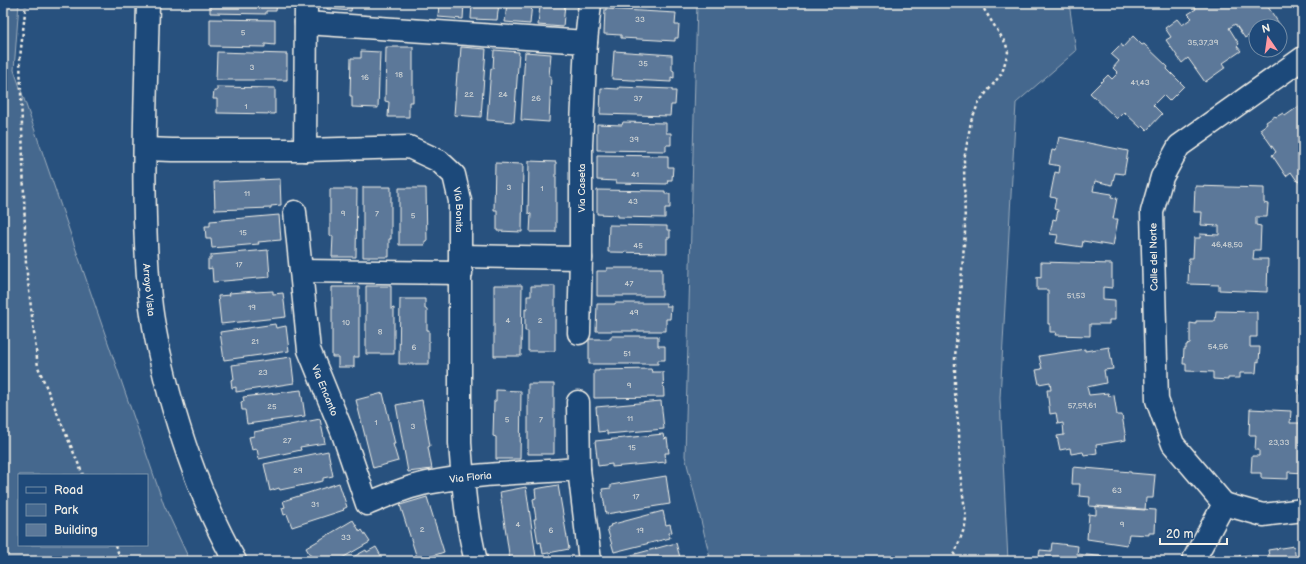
<svg xmlns="http://www.w3.org/2000/svg" width="1306" height="564" font-family="'Balsamiq Sans',sans-serif">
  <style>
    .green { fill: #45688e; stroke: #9cacbb; fill-rule: evenodd }
    .building { fill: #5b7899; stroke: #f4f1e8 }
    .lines { fill: none; stroke-linecap: round; stroke-linejoin: round }
    .minor-casing { stroke: #f4f1e8; stroke-width: 25 }
    .tertiary-casing { stroke: #f4f1e8; stroke-width: 25 }
    .path { stroke: #f4f1e8; stroke-width: 2.5; stroke-dasharray: 3 3; stroke-linecap: butt }
    .minor { stroke: #1f4a7a; stroke-width: 22 }
    .tertiary { stroke: #1f4a7a; stroke-width: 22 }
    .labels { text-anchor: middle; stroke-width: 3; stroke-linejoin: round; paint-order: stroke }
    .number-label { font-size: 8px; fill: #ced3d4 }
    .street-label { font-size: 10px; fill: #f4f1e8; stroke: #1f4a7a }
  </style>
  <rect width="100%" height="100%" fill="#28517e"/>
  <filter id="ink" filterUnits="userSpaceOnUse"><feTurbulence type="fractalNoise" baseFrequency=".025" numOctaves="2"/><feDisplacementMap in="SourceGraphic" scale="8" xChannelSelector="R" yChannelSelector="G"/><feConvolveMatrix kernelMatrix="1 2 1 2 8 2 1 2 1" color-interpolation-filters="sRGB"/></filter>
  <g filter="url(#ink)">
    <path class="green" d="M3,3H19L14,70L164,505L190,561H3ZM19,475H147V545H19Z
      M697,3H1069L1076,51L1016,103L1000,398L1008,561H711L685,456Z"/>
    <path class="building" d="M210,3H277L276,11H266V14L210,13Z
      M327,3H352L351,11L327,9Z
      M439,3H464L463,19L438,17Z
      M472,3H499L497,20L471,19Z
      M507,3H532L530,24L505,22Z
      M538,3H565L563,27L538,25L540,6H538Z
      M631,3H674V7L631,5Z
      M1193,3H1268L1266,4L1280,25L1278,26H1256V31L1245,38L1235,24L1229,28L1239,44L1237,46L1241,51L1223,63L1226,67L1205,82L1188,58L1182,63L1166,40L1171,37L1165,28L1177,19L1182,25L1192,18L1188,14L1196,9Z
      M605,9L676,13L675,25H679L678,38H675V41L621,38V35L604,34Z
      M210,19L275,20V45L265,44V47L210,46Z
      M1133,36L1142,45L1144,44L1168,67L1167,69L1184,86L1169,101L1163,95L1153,105L1162,114L1147,130L1143,126L1141,128L1124,112L1117,119L1090,93L1108,75L1112,79L1118,73L1113,68L1119,61L1111,54L1121,44L1123,47Z
      M386,47H413V102H409V117H388L389,102L385,101Z
      M461,47L486,49L481,117L454,115L457,73H459Z
      M494,50L519,52L514,122L487,120L491,68L493,69Z
      M361,51L380,52L378,108L352,107V96H350L351,58H361Z
      M614,51L672,55V70L674,71V78L671,77V82L612,79Z
      M217,52L287,54V80H216Z
      M525,52L551,54L549,76H551L549,122L521,120Z
      M217,87L275,88V114L217,113V99H213L214,91H217Z
      M619,87L672,89V91H676L675,105H671L670,116L600,114L601,88L619,89Z
      M1302,104L1303,179L1298,182L1291,172L1286,176L1272,155L1276,152L1260,129L1267,124L1266,122L1275,116L1276,117L1283,113L1285,116Z
      M623,122L666,123V133H671V145H666V151L597,150V124L622,125Z
      M1059,137L1128,151L1124,174L1115,173L1112,185L1095,181L1093,191L1112,194L1111,197L1117,198L1113,219H1118L1113,246L1083,241L1082,247L1056,243L1058,235L1050,234L1053,219L1056,220L1058,210L1054,209L1056,198L1050,197L1055,172L1059,173L1060,166L1049,164L1052,150L1056,151Z
      M597,155L668,156V167H673L672,180H668L667,184L616,183V181L597,180Z
      M529,161L556,162V232H530L531,214L528,213Z
      M495,163L523,164L522,232L497,231V210H494Z
      M280,179L281,205L271,206V208L215,210L214,182Z
      M1195,186L1264,188V203L1268,204L1267,217H1256V225L1261,226L1260,250H1254L1253,259H1268L1267,292L1219,290V285L1188,284L1189,258H1193L1194,238H1200V234L1219,235V226L1201,225L1202,212H1194Z
      M363,187H391V239H389V257H363Z
      M399,188H426L427,241H425V245H399Z
      M330,189H357L356,257H332L333,236H330Z
      M597,190L665,191V194H670V208H665V218L618,217V215L597,214Z
      M279,215L281,240L258,242L259,244L212,248L211,239H206L205,226H210V221Z
      M609,225L667,226V230H670V238H667V253L608,252Z
      M268,250L270,277L213,282L212,268L208,269V259H211V255Z
      M1041,262L1112,264V288L1103,287V299L1115,300V320H1109V324H1090V336L1055,335L1056,332H1050V324H1048V290H1037V277L1041,278Z
      M607,268H662V296H597V271H607Z
      M494,285H522L521,356H494Z
      M366,286H391V309L394,308V354H366Z
      M531,286H555V351H528V331H525V309L527,310V296H531Z
      M332,287H359V357H354V367H338V357H332Z
      M255,291V292L273,291V294L283,293L286,317L221,324L218,296L230,295L229,293Z
      M1301,292H1303V323H1299Z
      M400,299H425V309H427V330H429V364H399Z
      M615,303H666V306H671L670,319H666V331H596L597,304H615Z
      M1216,311L1257,312V337H1250V347H1260L1259,362L1257,361L1256,373H1240V378H1228V380L1213,379V372L1186,371V364H1183L1184,349H1186V345L1190,344V323L1196,324V321H1215Z
      M275,324L276,328L286,326L289,351L224,360L220,332Z
      M611,336H658V346H665V360H658V364H589V339H611Z
      M1109,347L1113,369L1104,370L1106,383L1087,387L1089,395L1108,393L1109,396L1114,395L1117,415H1122L1126,440L1096,445L1097,453L1084,455L1083,452L1071,454L1070,448L1060,450L1057,436L1064,435L1063,423L1058,424L1056,413L1050,414L1047,390H1051L1050,382L1039,384L1036,370L1042,369L1039,356L1085,349V351Z
      M291,357L294,383L236,392V387L232,388L231,380L234,379L232,365Z
      M1297,365H1303V394H1299L1300,379H1297Z
      M651,369L652,372H663L664,397L594,398V371H599V370Z
      M528,384H554V454H528Z
      M301,390L305,416L247,424L245,410H242L241,402L244,401L243,397Z
      M496,390L521,391L520,459H496V437L493,436L494,401H496Z
      M383,393L395,444H393L398,461L373,468L356,400Z
      M422,400L430,446L428,447L432,469L408,472L396,405Z
      M661,401L664,429L607,434V431L598,432L596,407Z
      M1250,409L1291,411L1290,423H1303V473L1288,472V479L1261,478V473H1251L1252,456H1259V450H1255L1256,435H1249Z
      M320,419L325,443L300,447L301,450L259,459L257,449L252,450L249,437L254,436V432Z
      M663,434L664,439L667,438L669,453H665L666,462L612,467V464L598,466L595,441Z
      M328,451L333,476L323,478V481L280,490L279,488L270,491L264,464Z
      M1073,467L1131,472V473L1155,475L1153,498H1146L1145,510L1089,506L1090,497L1079,496L1080,484H1072Z
      M666,476L670,504L606,514L602,489L611,488V485Z
      M339,483L347,507L343,509L344,510L292,527L287,514L284,515L282,508L285,507L283,501Z
      M558,485L569,549L543,554L541,542L538,543L534,519H536L533,499L536,498L535,489Z
      M526,487L536,557L510,561L500,492Z
      M427,497L444,552L418,561L400,505Z
      M1096,506L1156,510L1155,533H1149V535L1129,534L1127,545L1087,539L1089,514L1096,515Z
      M663,511L666,525L670,524L672,532L669,533L670,538L614,552L607,528L611,526L610,525Z
      M353,520L360,532L362,530L370,542L337,561H312L313,560L306,548Z
      M676,543L681,561H613V560Z
      M1052,543L1078,546L1077,554L1106,557V561H1038L1040,550L1051,551Z
      M1294,546L1296,561H1270L1268,550Z
      M376,547L384,561H346L366,550L367,552Z
      M1250,555V556H1257L1258,561H1232V558H1239V556Z"/>
    <g class="lines">
      <defs>
        <g id="minor">
          <path d="M306,23L586,42"/>
          <path id="s1" d="M145,149L172,150H305L409,147L439,161L454,175L460,201V443C463,482 466,523 476,561"/>
          <path d="M305,150L306,3"/>
          <path id="s2" d="M295,212L309,350L342,431L367,504C386,496 406,487 427,483C477,473 528,473 579,469"/>
          <path d="M461,256L581,258"/>
          <path d="M301,271L461,273"/>
          <path d="M579,333L581,258V145L586,42L590,3"/>
          <path d="M578,402L579,469L590,561"/>
          <path d="M1224,504L1173,444L1157,400L1152,212L1162,177L1179,146L1303,58"/>
          <path d="M1224,504L1263,515L1303,510"/>
          <path d="M1193,561L1224,504"/>
        </g>
        <g id="tertiary">
          <path id="s3" d="M148,3C146,100 140,202 150,298C153,330 161,362 169,393C185,451 205,508 235,561"/>
        </g>
      </defs>
      <use href="#minor" class="minor-casing"/>
      <use href="#tertiary" class="tertiary-casing"/>
      <path class="path" d="M26,3L20,58L26,265L38,367L83,475
        M115,545L122,561
        M952,561L965,526L966,518L960,472L959,431L955,393V358L965,232L964,160L971,121L979,102L1002,73L1008,52L1006,44L980,3"/>
      <use href="#minor" class="minor"/>
      <use href="#tertiary" class="tertiary"/>
    </g>
  </g>
  <g class="labels">
    <g class="number-label">
      <text x="640" y="22">33</text>
      <text x="243" y="35">5</text>
      <text x="1203" y="45">35,37,39</text>
      <text x="643" y="66">35</text>
      <text x="252" y="70">3</text>
      <text x="399" y="77">18</text>
      <text x="365" y="80">16</text>
      <text x="1140" y="85">41,43</text>
      <text x="469" y="97">22</text>
      <text x="503" y="97">24</text>
      <text x="536" y="101">26</text>
      <text x="638" y="101">37</text>
      <text x="246" y="109">1</text>
      <text x="634" y="142">39</text>
      <text x="635" y="177">41</text>
      <text x="509" y="190">3</text>
      <text x="542" y="191">1</text>
      <text x="247" y="196">11</text>
      <text x="633" y="204">43</text>
      <text x="343" y="216">9</text>
      <text x="377" y="216">7</text>
      <text x="413" y="218">5</text>
      <text x="243" y="235">15</text>
      <text x="1227" y="247">46,48,50</text>
      <text x="638" y="248">45</text>
      <text x="239" y="267">17</text>
      <text x="629" y="286">47</text>
      <text x="1076" y="298">51,53</text>
      <text x="252" y="310">19</text>
      <text x="634" y="315">49</text>
      <text x="508" y="323">4</text>
      <text x="540" y="323">2</text>
      <text x="346" y="325">10</text>
      <text x="380" y="334">8</text>
      <text x="255" y="344">21</text>
      <text x="1218" y="349">54,56</text>
      <text x="414" y="350">6</text>
      <text x="627" y="356">51</text>
      <text x="263" y="375">23</text>
      <text x="629" y="388">9</text>
      <text x="1082" y="408">57,59,61</text>
      <text x="272" y="409">25</text>
      <text x="630" y="421">11</text>
      <text x="507" y="422">5</text>
      <text x="541" y="422">7</text>
      <text x="376" y="425">1</text>
      <text x="413" y="429">3</text>
      <text x="287" y="443">27</text>
      <text x="1279" y="445">23,33</text>
      <text x="632" y="450">15</text>
      <text x="298" y="473">29</text>
      <text x="1117" y="493">63</text>
      <text x="636" y="499">17</text>
      <text x="315" y="507">31</text>
      <text x="518" y="527">4</text>
      <text x="1122" y="527">9</text>
      <text x="422" y="532">2</text>
      <text x="551" y="533">6</text>
      <text x="640" y="533">19</text>
      <text x="346" y="540">33</text>
    </g>
    <g class="street-label">
      <text transform="translate(581 188) rotate(-90)" y="4">Via Caseta</text>
      <text dy="4" stroke="none"><textPath href="#s1" startOffset="353">Via Bonita</textPath></text>
      <text transform="translate(1153 257) rotate(-91)" y="4">Calle del Norte</text>
      <text dy="4" stroke="none"><textPath href="#s3" startOffset="287">Arroyo Vista</textPath></text>
      <text dy="4" stroke="none"><textPath href="#s2" startOffset="182">Via Encanto</textPath></text>
      <text dy="4" stroke="none"><textPath href="#s2" startOffset="411">Via Floria</textPath></text>
    </g>
  </g>
  <rect width="1306" height="564" fill="none" stroke="#1f4a7a" stroke-width="16"/>
  <rect x="8" y="8" width="1290" height="548" fill="none" stroke="#f4f1e8" stroke-width="1.5" filter="url(#ink)"/>
  <rect x="18" y="474" width="130" height="72" fill="#1f4a7a" stroke="#748da6"/>
  <rect x="26" y="487" width="20" height="6" fill="#1f4a7a" stroke="#748da6"/>
  <text x="54" y="494" font-size="12" fill="#f4f1e8">Road</text>
  <rect x="26" y="504" width="20" height="12" fill="#45688e" stroke="#748da6"/>
  <text x="54" y="514" font-size="12" fill="#f4f1e8">Park</text>
  <rect x="26" y="524" width="20" height="12" fill="#5b7899" stroke="#748da6"/>
  <text x="54" y="534" font-size="12" fill="#f4f1e8">Building</text>
  <g transform="translate(1268 38) rotate(347)"><circle r="19" fill="#1f4a7a" stroke="#748da6"/>
  <path d="M0-3L7 15L0 10L-7 15Z" fill="#ff9aa2"/>
  <text y="-6" font-size="11" font-weight="bold" text-anchor="middle" fill="#f4f1e8">N</text>
  </g>
  <path d="M1160 538v6h67v-6" fill="none" stroke="#f4f1e8" stroke-width="2"/>
  <text x="1166" y="538" font-size="12" fill="#f4f1e8" stroke="#1f4a7a" stroke-width="3" paint-order="stroke">20 m</text>
</svg>
